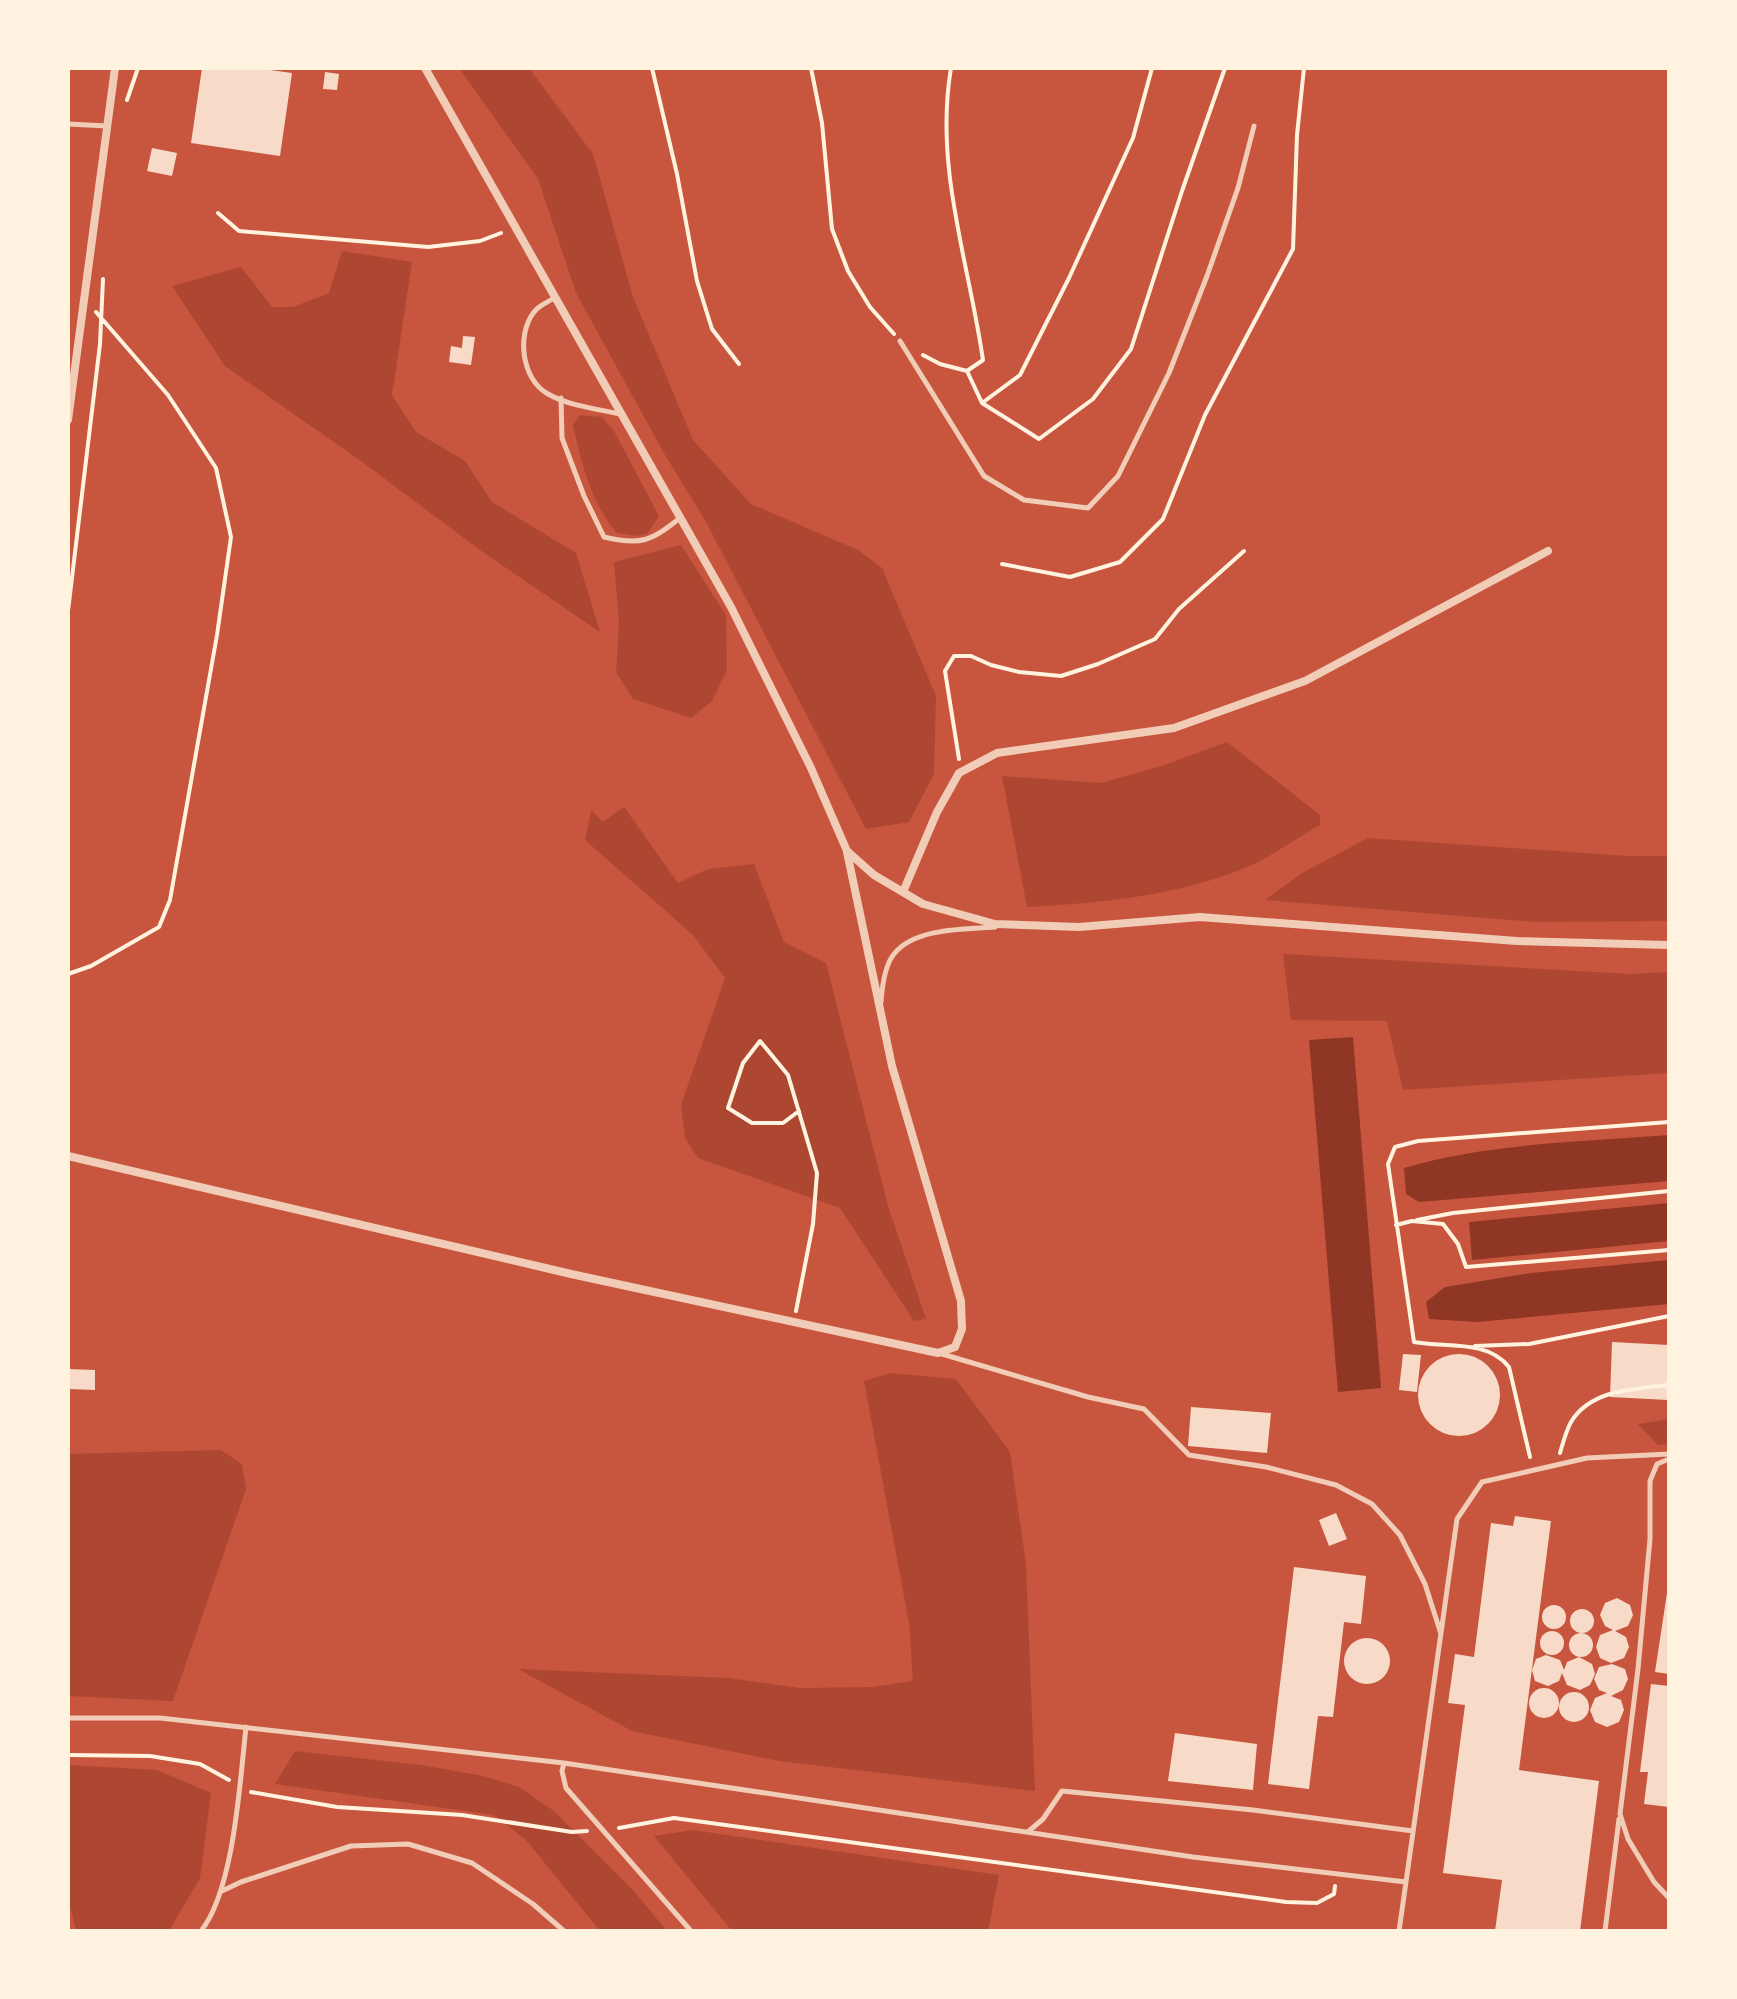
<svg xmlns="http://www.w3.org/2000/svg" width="1737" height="1999" font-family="'Work Sans',sans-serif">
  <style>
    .green { fill: #ae4732 }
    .water { fill: #8f3625 }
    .building { fill: #f7dbc8 }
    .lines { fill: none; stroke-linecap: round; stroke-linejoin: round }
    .path { stroke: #fff3e0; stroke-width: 4 }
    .service { stroke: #f1ccb7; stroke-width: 5 }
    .minor { stroke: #f1ccb7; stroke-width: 8 }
  </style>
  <rect width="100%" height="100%" fill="#c8553d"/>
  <path class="green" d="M459,68H529L593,154L633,297L693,440L751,504L858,550L882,568L936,696L934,774L909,822L866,829L705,520L665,455L576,293L538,179Z
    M342,251L412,262L392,395L416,432L465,461L492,502L576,553L600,632L480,550L361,461L225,366L172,286L241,267L272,307H293L329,293Z
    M580,415L602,417L614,431L659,516L648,533L638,536L617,533C591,503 581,462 573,425Z
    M681,545L726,615L727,670L712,701L691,718L633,699L616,672L619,623L614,562Z
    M1227,742L1320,815V825C1295,839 1271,857 1245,868C1176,896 1101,903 1027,907L1002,776L1101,783L1162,766Z
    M624,807L678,883L708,869L754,864L784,942L826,963L888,1206L926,1319L914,1321L840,1208L698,1158L685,1138L681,1105L725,978L693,935L585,840L591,810L603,822Z
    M1368,838L1629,856H1669V921L1536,922L1265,900L1302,873Z
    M1283,954L1630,974L1669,972V1073L1403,1090L1387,1021L1291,1020Z
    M890,1373L956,1379L1010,1452L1026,1565L1035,1791L779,1761L632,1731L518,1669L728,1678L800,1688L873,1687L913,1681L909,1623L864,1381Z
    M1669,1419V1444L1658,1445L1638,1424Z
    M221,1450L242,1464L246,1489L173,1701L68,1696V1454Z
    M295,1751L421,1765L483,1776L519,1787L554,1811L633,1890L667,1931H600L526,1840L494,1815L275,1784Z
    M68,1765L157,1770L211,1793L200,1878L169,1931H76L71,1910L68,1909Z
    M693,1830L999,1875L988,1931H732L654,1836Z"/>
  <path class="water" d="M1353,1037L1381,1388L1338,1392L1309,1040Z
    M1669,1135V1181L1419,1202L1406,1194L1404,1168C1488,1143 1581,1142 1669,1135Z
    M1669,1203V1241L1472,1260L1469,1222Z
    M1669,1260V1304L1477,1322L1429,1319L1426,1302L1445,1287L1531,1273Z"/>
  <path class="building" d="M202,68H256L292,73L280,156L191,143Z
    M325,72L339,74L337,90L323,89Z
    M152,148L177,153L172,176L147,171Z
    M463,336L475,337L471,365L449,362L451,346L462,348Z
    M1612,1342L1669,1345L1668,1400L1610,1397Z
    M1403,1354L1421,1355L1417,1392L1399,1390Z
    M1418 1395a41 41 0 1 1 82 0a41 41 0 1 1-82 0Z
    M68,1369L95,1370V1390L68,1389Z
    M1191,1407L1271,1413L1267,1453L1188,1446Z
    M1336,1513L1347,1539L1329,1546L1319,1520Z
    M1515,1516L1551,1521L1519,1770L1599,1781L1580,1931H1495L1502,1880L1443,1873L1465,1705L1448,1703L1455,1654L1474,1657L1491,1523L1513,1526Z
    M1294,1567L1366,1576L1361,1624L1344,1622L1333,1717L1318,1716L1309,1789L1268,1784Z
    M1667,1593H1669V1674L1655,1672Z
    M1617,1598L1630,1605L1633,1615L1628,1626L1615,1631L1626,1637L1629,1647L1624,1658L1611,1663L1600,1658L1596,1647L1600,1635L1613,1630L1605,1626L1600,1615L1605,1603Z
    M1542 1617a12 12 0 1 1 24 0a12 12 0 1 1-24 0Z
    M1570 1621a12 12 0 1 1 24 0a12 12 0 1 1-24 0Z
    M1540 1643a12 12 0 1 1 24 0a12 12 0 1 1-24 0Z
    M1569 1645a12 12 0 1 1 24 0a12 12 0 1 1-24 0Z
    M1344 1661a23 23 0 1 1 46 0a23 23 0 1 1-46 0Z
    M1546,1655L1560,1660L1564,1670L1567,1662L1579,1657L1592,1664L1595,1674L1590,1685L1580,1690L1567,1685L1562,1673L1559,1681L1548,1686L1535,1681L1532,1670L1536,1659Z
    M1612,1664L1625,1669L1628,1679L1623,1690L1611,1696L1621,1700L1624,1710L1619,1722L1607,1727L1595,1722L1590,1710L1595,1698L1607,1693L1599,1690L1594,1679L1599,1667Z
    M1651,1684L1669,1686V1807L1644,1804L1648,1772H1640Z
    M1529 1703a15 15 0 1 1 30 0a15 15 0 1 1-30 0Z
    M1559 1707a15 15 0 1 1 30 0a15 15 0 1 1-30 0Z
    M1175,1733L1257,1744L1253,1790L1168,1781Z"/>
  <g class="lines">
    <path class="path" d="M652,68L677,174L697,281L712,329L739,364
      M811,68L822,123L832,229L848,271L870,307L894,334
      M127,100L138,68
      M218,213L239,231L428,247L480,241L501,233
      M923,355L940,364L967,371L983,360C969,263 934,167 951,68
      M967,371L982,403L1020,375L1069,278L1133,138L1152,68
      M982,403L1039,439L1093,399L1131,349L1182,191L1225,68
      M1002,564L1070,577L1120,562L1163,519L1205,415L1293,249L1297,135L1304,68
      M68,611L100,344L103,279
      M959,759L945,671L954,656H971L991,665L1019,672L1061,676L1098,664L1155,639L1179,609L1244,551
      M68,974L91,966L159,927L170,900L217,635L231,537L216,468L168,395L96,312
      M1417,1220L1453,1213L1669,1191
      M1396,1225L1412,1221L1443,1224L1458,1244L1466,1267L1669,1250
      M796,1311L813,1224L817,1173L788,1075L760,1041L743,1063L728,1108L752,1123H783L799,1111
      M1475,1346L1529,1344L1669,1316
      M1560,1453C1563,1443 1566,1431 1571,1422C1591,1389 1635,1389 1669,1385
      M1530,1457L1509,1367C1487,1339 1445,1348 1414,1342L1388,1164L1395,1147L1418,1141L1669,1122
      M68,1755L150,1756L200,1764L229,1780
      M251,1792L337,1807L462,1815L572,1832L587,1831
      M619,1828L674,1818L1286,1902L1317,1903L1334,1894L1335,1886"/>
    <path class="service" d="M68,124L107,126
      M554,298C548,302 538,306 534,312C516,335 522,380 548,394C569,406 598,409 620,414
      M900,341L984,476L1024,500L1088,508L1118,476L1169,373L1207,276L1238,188L1254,126
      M561,398L562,438L584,496L604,537C641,546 651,541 680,518
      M881,1002C882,988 884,966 894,954C914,928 965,929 995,927
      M942,1354L1088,1397L1144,1409L1189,1455L1266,1467L1336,1485L1372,1504L1400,1535L1425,1584L1441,1634
      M1669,1459L1657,1464L1650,1481V1539L1638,1669L1620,1814L1628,1839L1654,1882L1669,1898
      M68,1718H160L564,1763L1193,1857L1406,1882L1399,1931
      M564,1763L562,1771L566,1788L691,1931
      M1029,1831L1043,1819L1062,1791L1253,1810L1413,1831
      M1406,1882L1457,1519L1482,1482L1587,1458L1669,1454
      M222,1891L241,1882L351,1846L408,1844L472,1863L533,1904L564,1931
      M201,1931C234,1890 240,1781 246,1727
      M1605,1931L1619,1819"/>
    <path class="minor" d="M425,68L731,607L811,768L847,851L874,875L923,904L995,924L1079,927L1200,917L1517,941L1669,945
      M68,420L115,68
      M903,892L937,812L959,773L997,753L1174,728L1305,681L1548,551
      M68,1156L571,1274L938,1353L955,1347L962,1329L961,1301L892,1066L847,852"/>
  </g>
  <rect width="1737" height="1999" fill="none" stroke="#fff3e0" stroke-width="140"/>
</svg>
